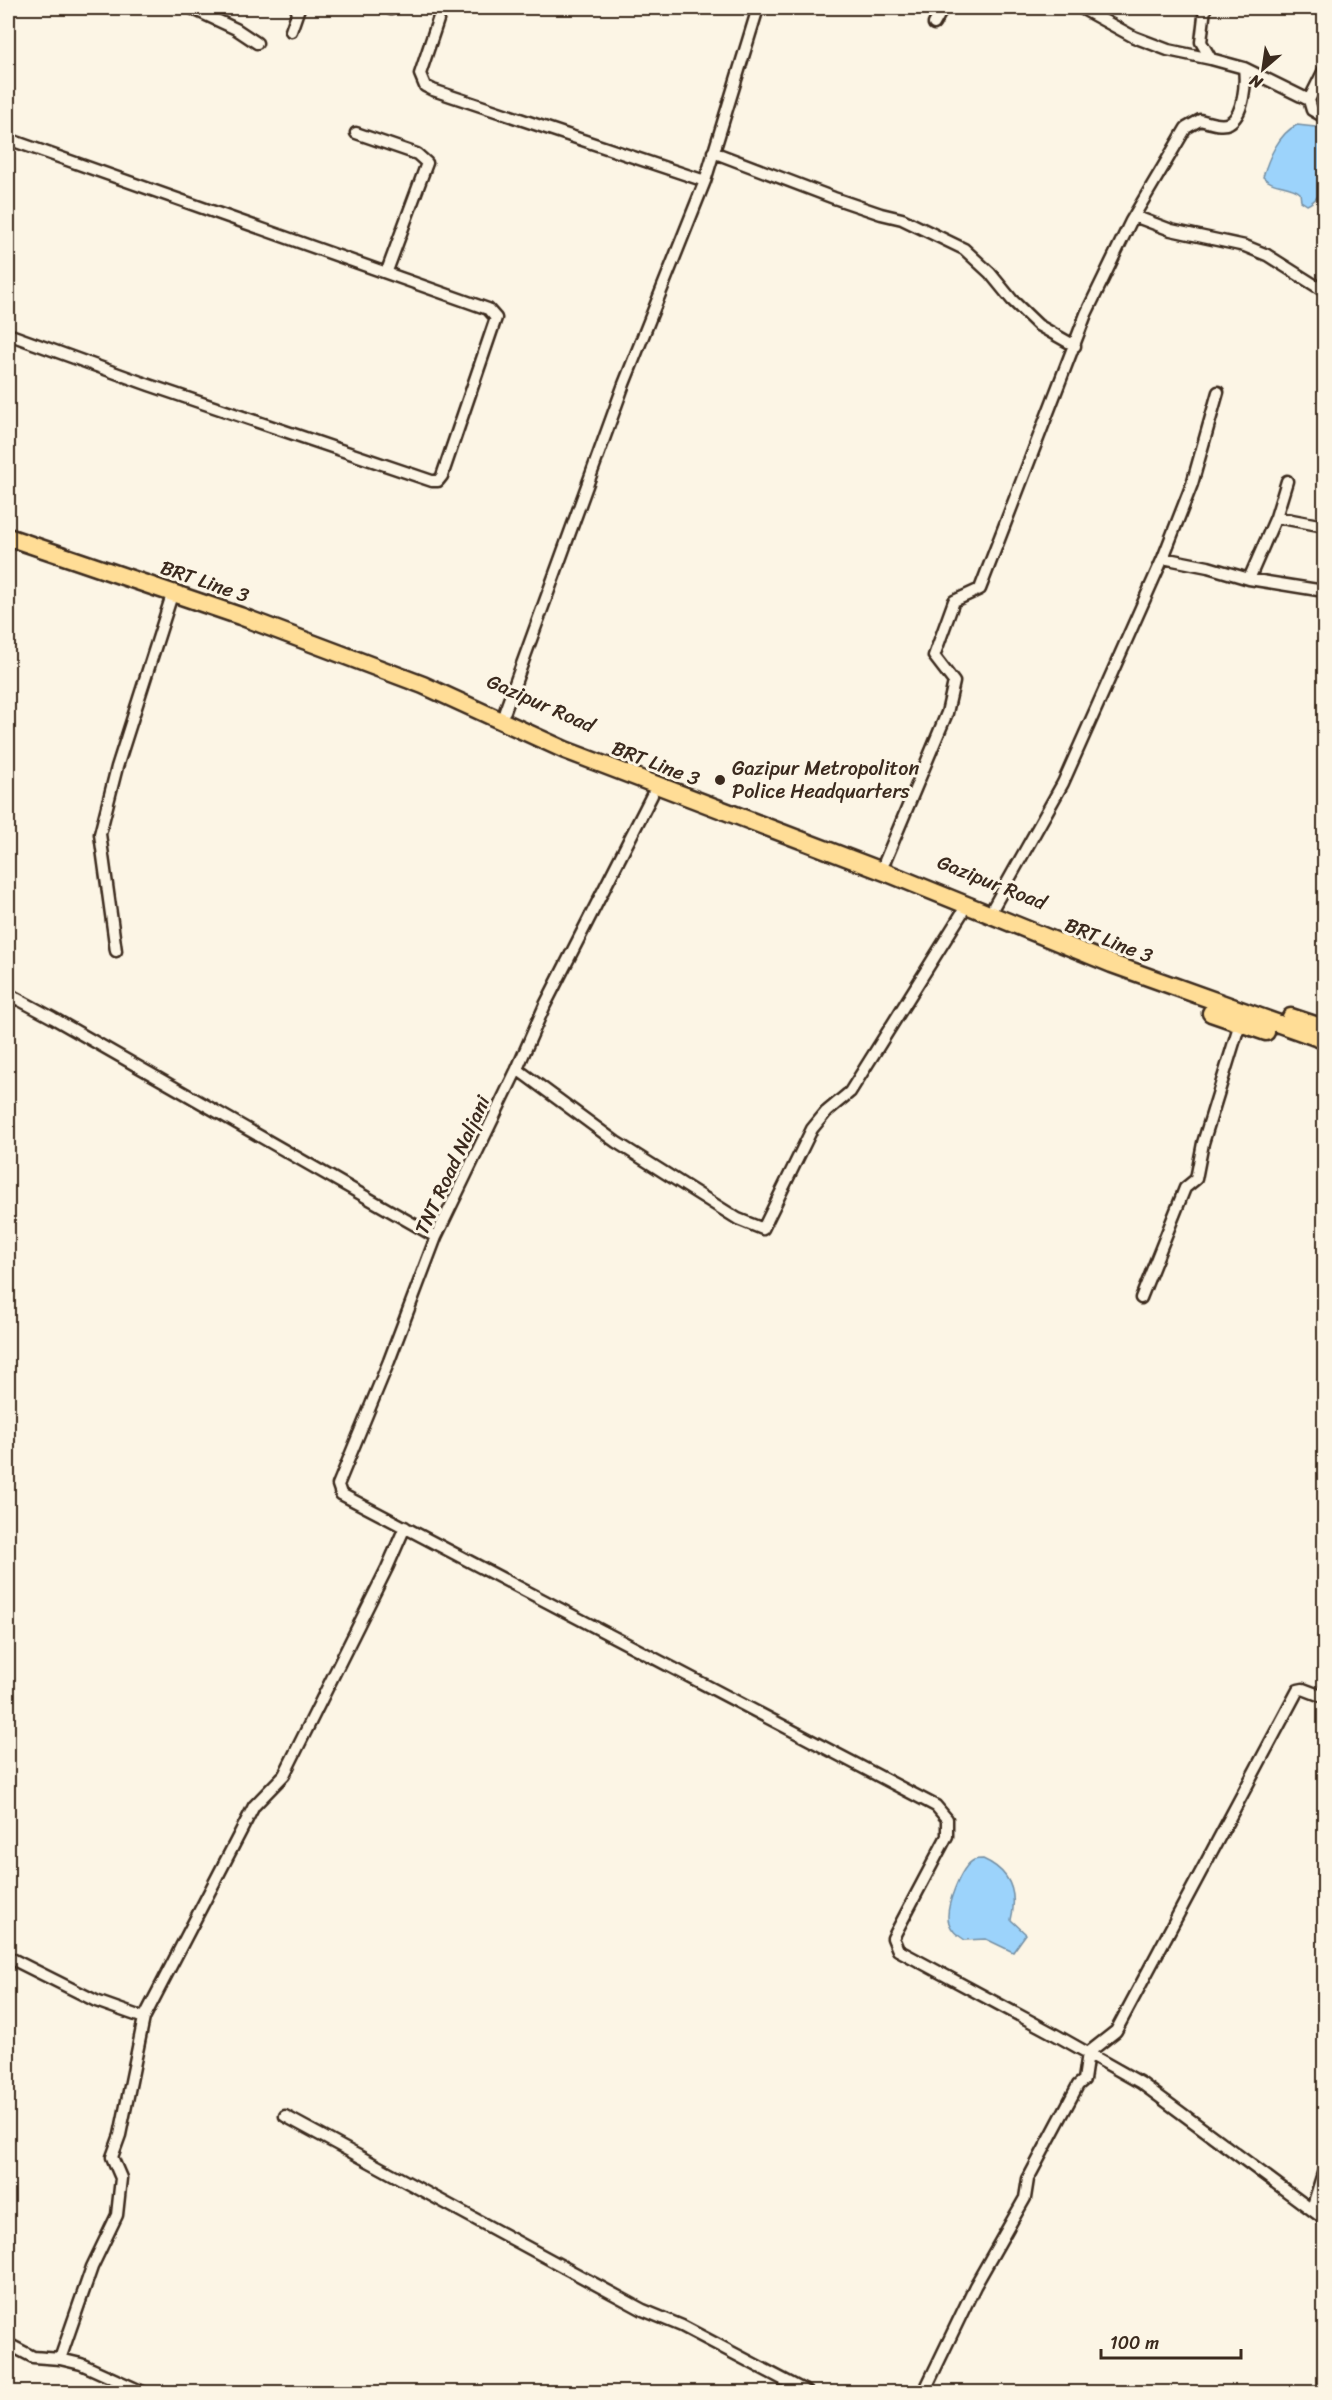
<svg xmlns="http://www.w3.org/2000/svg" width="1332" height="2400" font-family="Sriracha,sans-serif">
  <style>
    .water { fill: #9cd3fb; stroke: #758fa3; stroke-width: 1.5 }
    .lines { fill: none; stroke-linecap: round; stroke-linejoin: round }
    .street-casing { stroke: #3b2a1e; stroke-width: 15 }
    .primary-casing { stroke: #3b2a1e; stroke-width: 21 }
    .street { stroke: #fcf5e5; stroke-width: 10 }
    .primary { stroke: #ffdd96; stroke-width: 16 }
    .poi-dot { fill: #3b2a1e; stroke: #fcf5e5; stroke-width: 2 }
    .labels { text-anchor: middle; stroke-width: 6; stroke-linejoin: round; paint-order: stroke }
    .street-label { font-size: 20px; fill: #3b2a1e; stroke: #fcf5e5 }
    .poi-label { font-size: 20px; fill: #3b2a1e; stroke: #fcf5e5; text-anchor: start }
  </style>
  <rect width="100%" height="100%" fill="#fcf5e5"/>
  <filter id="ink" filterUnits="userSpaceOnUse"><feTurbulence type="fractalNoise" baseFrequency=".0167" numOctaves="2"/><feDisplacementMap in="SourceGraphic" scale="12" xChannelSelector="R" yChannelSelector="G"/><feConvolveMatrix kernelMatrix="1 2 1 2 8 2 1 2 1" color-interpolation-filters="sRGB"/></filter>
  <g filter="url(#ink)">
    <path class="water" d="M1297,125L1324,128C1325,153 1332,194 1307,205L1301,201L1300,193C1289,184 1273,188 1263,177C1268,159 1279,133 1297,125Z
      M983,1859C1010,1871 1018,1892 1011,1920L1026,1934L1013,1952L986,1939L965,1940C958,1935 952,1932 949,1923C944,1909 961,1866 974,1860C977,1859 980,1859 983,1859Z"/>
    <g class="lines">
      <defs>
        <path id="street" d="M191,8L236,29L257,43
          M442,8L420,74L425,86L433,90L705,181
          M1081,8L1134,37L1168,50L1211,59L1244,68L1309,100L1324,70
          M1205,8L1201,42L1211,59
          M391,9L392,8
          M934,24L943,8
          M291,31L299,8
          M1309,100L1312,110L1324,117
          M356,133L417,154L427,163L387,271
          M8,139L488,309L496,318L442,476L438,481H432L149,385L8,334
          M713,152L834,198L881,214L902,219L964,249L990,273L1012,300L1038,325L1075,346
          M1134,216L1171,230L1245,246L1267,255L1324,291
          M1276,517L1324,526
          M1163,558L1208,567L1249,579L1324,591
          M1249,579L1276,517L1287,481
          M505,711L624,384L705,181L758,8
          M652,795L545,1005L517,1069L436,1237L389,1361L338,1485L341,1494L936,1806L947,1819V1836L893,1938L898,1950L1054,2034L1141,2083L1324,2219
          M885,861L947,713L954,682L934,656L954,601L980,589L1086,314L1131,221L1186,128L1200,120C1208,122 1221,127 1229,123C1244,115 1246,83 1244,68
          M994,906L1063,783L1163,558L1192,484L1218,392
          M116,951L100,834L117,767L170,601
          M8,1004L14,997L53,1018L436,1237
          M517,1069L616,1142L738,1219L763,1229L812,1129L826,1112L850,1092L962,913
          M1141,1298L1185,1188L1196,1179L1203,1143L1240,1023
          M8,1957L96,2001L144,2018
          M285,2116L643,2310L682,2326L807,2392
          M1312,2209L1324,2170
          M8,2344L33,2357L60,2359L81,2364L143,2392
          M60,2359L92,2267L117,2215L121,2178L112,2157L120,2135L144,2018L254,1806L284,1775L387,1568L405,1527
          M924,2392L975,2286L1025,2198L1028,2179L1078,2085L1084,2080L1088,2053L1116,2031L1298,1690L1303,1689L1324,1697"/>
        <path id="primary" d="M8,537L240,616L423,685L565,750L890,874L1112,964L1324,1040
          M1211,1013L1266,1032
          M1291,1017L1324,1028"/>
      </defs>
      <use href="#street" class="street-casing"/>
      <use href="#primary" class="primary-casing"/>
      <use href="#street" class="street"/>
      <use href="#primary" class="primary"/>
    </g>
  </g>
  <circle class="poi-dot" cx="720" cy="780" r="6"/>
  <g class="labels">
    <g class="street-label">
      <text transform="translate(205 581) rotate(19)" y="7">BRT Line 3</text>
      <text transform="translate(541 703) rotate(24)" y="7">Gazipur Road</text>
      <text transform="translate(656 763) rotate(21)" y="7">BRT Line 3</text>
      <text transform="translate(992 882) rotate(22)" y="7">Gazipur Road</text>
      <text transform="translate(1109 940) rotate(21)" y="7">BRT Line 3</text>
      <text transform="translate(452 1165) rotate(-65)" y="7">TNT Road Naljani</text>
    </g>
    <g class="poi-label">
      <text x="732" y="775">Gazipur Metropoliton<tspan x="732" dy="23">Police Headquarters</tspan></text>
    </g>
  </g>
  <rect width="1332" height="2400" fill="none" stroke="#fcf5e5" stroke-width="30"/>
  <rect x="15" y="15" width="1302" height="2370" fill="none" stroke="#3b2a1e" stroke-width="2" filter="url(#ink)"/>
  <g transform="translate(1263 69) rotate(209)" stroke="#fcf5e5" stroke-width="4.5" paint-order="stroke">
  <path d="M0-4.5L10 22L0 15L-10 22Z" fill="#3b2a1e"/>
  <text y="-9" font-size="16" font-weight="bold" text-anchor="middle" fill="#3b2a1e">N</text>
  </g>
  <path d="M1101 2349v9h140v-9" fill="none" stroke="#3b2a1e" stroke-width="3"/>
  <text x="1110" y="2349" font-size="18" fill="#3b2a1e" stroke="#fcf5e5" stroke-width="4.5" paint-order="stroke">100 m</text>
</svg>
